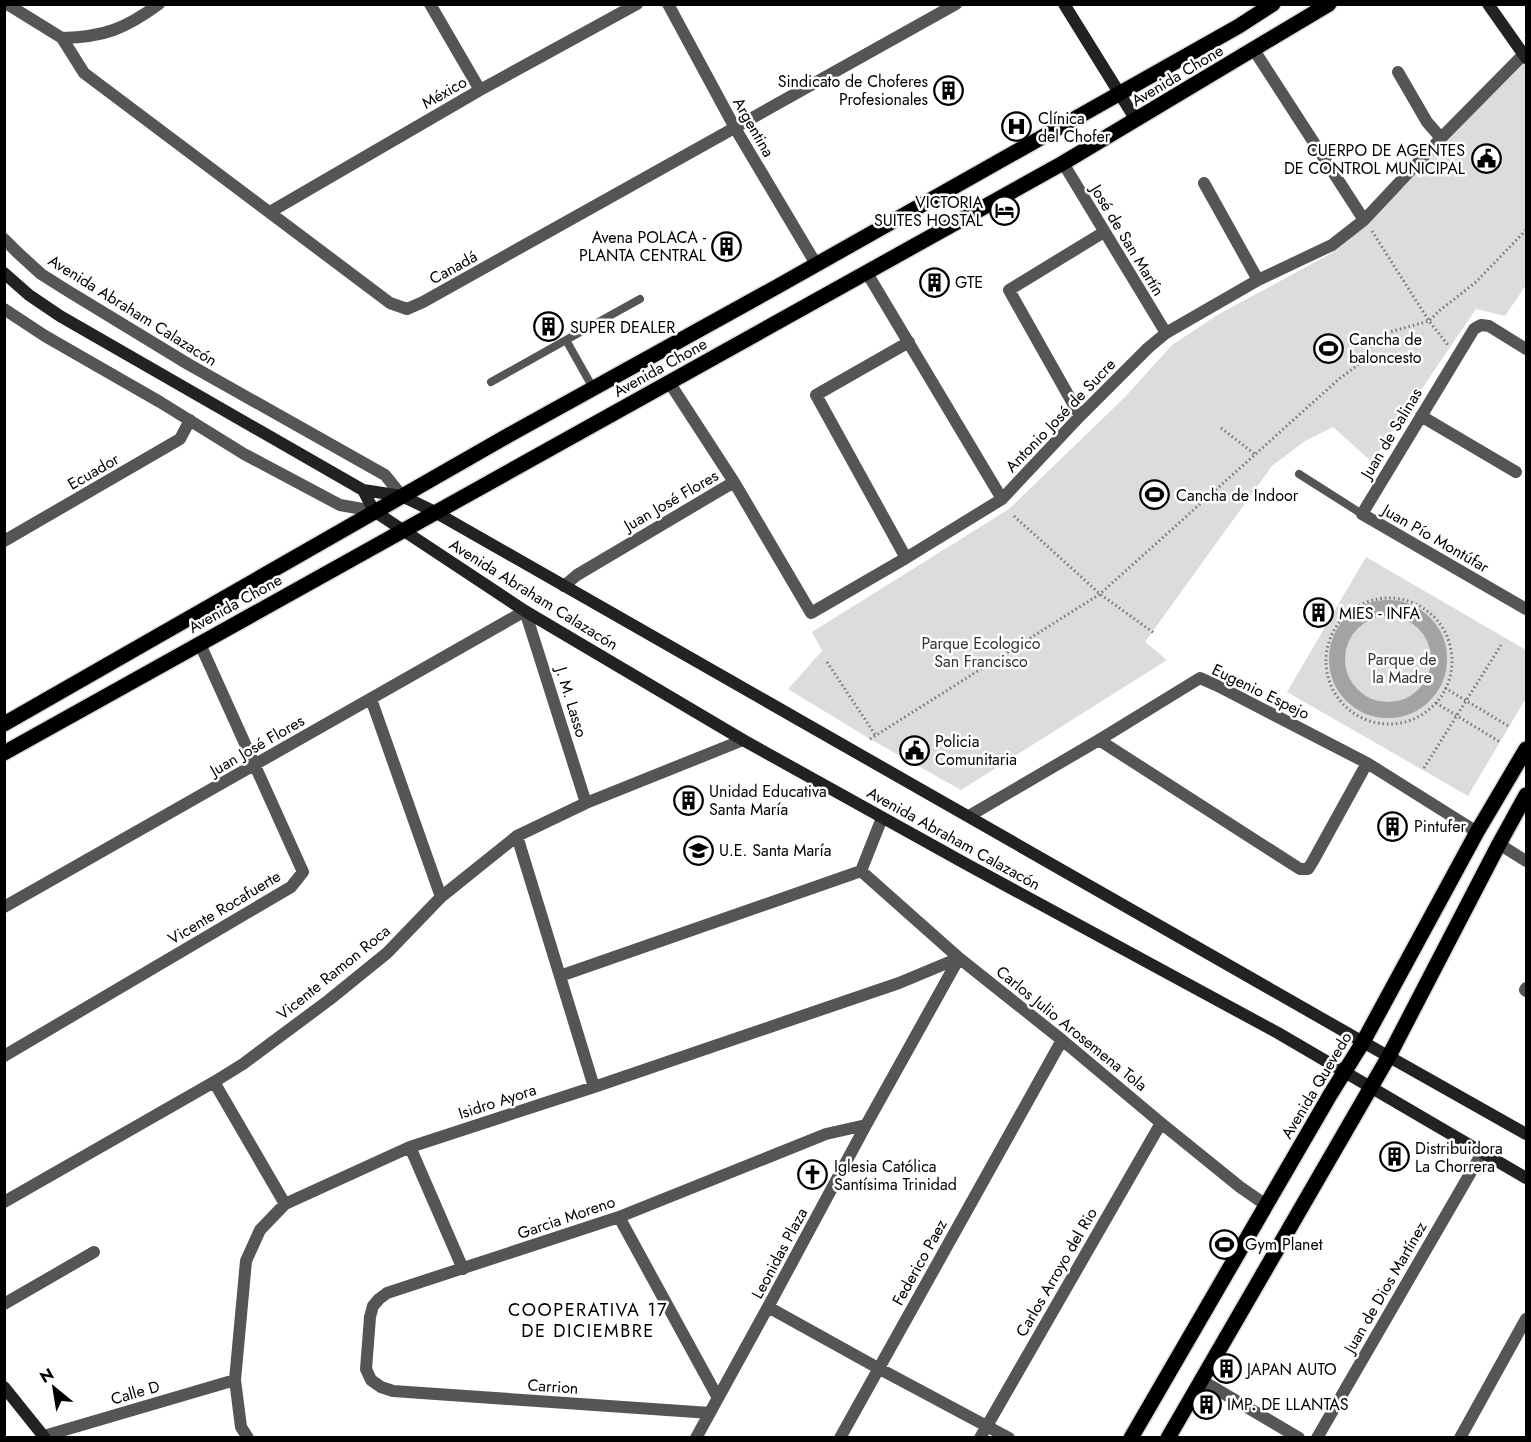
<svg xmlns="http://www.w3.org/2000/svg" width="1531" height="1442" font-family="Jost,sans-serif">
  <style>
    .green { fill: #dcdcdc }
    .lines { fill: none; stroke-linecap: round; stroke-linejoin: round }
    .canal { stroke: #a3a3a3; stroke-width: 16 }
    .primary-casing { stroke: #dbdbdb; stroke-width: 18 }
    .path { stroke: #777; stroke-width: 3; stroke-dasharray: 1.5 3; stroke-linecap: butt }
    .lane { stroke: #555; stroke-width: 8 }
    .street { stroke: #555; stroke-width: 12 }
    .secondary { stroke: #222; stroke-width: 12 }
    .primary { stroke: #000; stroke-width: 15 }
    .labels { text-anchor: middle; stroke-width: 5; stroke-linejoin: round; paint-order: stroke }
    .street-label { font-size: 16px; fill: #000; stroke: #fff }
    .poi-label { font-size: 16px; fill: #000; stroke: #fff; text-anchor: start }
    .park-label { font-size: 16px; fill: #333; stroke: #fff }
    .neighbourhood-label { font-size: 18px; letter-spacing: 1.5px; fill: #000; stroke: #fff }
  </style>
  <rect width="100%" height="100%" fill="#fff"/>
  <path class="green" d="M1523,58L1526,64V285L1505,316L1476,309L1372,462L1333,427L1305,441L1272,466L1145,642L1167,660L961,790L870,739L788,689L822,651L812,632L1009,509L1125,397L1172,345L1219,314L1332,253L1366,221Z
    M1366,557L1526,650V698L1468,796L1287,692Z"/>
  <g class="lines">
    <path class="canal" d="M1337 659a51 51 0 1 1 102 0a51 51 0 1 1-102 0Z"/>
    <defs>
      <path id="primary" d="M4,724L509,435L780,285L1239,26L1273,4
        M4,753L1063,163L1329,4
        M1131,1438L1330,1095L1363,1042L1477,832L1526,749
        M1168,1438L1389,1056L1499,844L1526,795"/>
    </defs>
    <use href="#primary" class="primary-casing"/>
    <path class="path" d="M1372,231L1429,321L1448,345
      M1221,428L1256,455
      M1014,516L1100,594L1154,633
      M1326 661a63 63 0 1 1 126 0a63 63 0 1 1-126 0Z
      M827,662L876,736
      M1445,688L1510,727
      M1436,703L1500,742
      M870,739L1100,594L1339,379L1363,361L1374,341L1386,333L1429,321L1439,311L1476,282L1526,230
      M1424,768L1501,645"/>
    <path class="lane" d="M491,382L566,340
      M593,388L566,340L640,299
      M1299,474L1362,514"/>
    <path class="street" d="M7,4L62,38L84,73L390,303L407,309L423,302L956,4
      M430,4L480,90
      M668,4L735,128L816,264
      M62,38C104,37 125,29 159,4
      M1254,50L1364,220
      M1398,72L1427,122L1441,138
      M1063,163L1166,333
      M1204,183L1258,280
      M270,212L480,90L637,4
      M4,239L17,252L41,274L68,291L188,364L385,475L402,496
      M867,273L1002,499
      M4,309L45,336L160,402L244,454L340,505L374,511
      M1526,349L1489,326L1481,325L1474,329L1362,514L1526,609
      M669,382L734,482L811,613L906,558L1002,499L1080,416L1148,348L1166,333L1258,280L1332,245L1364,220L1441,138L1526,52
      M1080,416L1009,290L1104,232
      M1421,416L1516,472
      M4,541L180,439L190,420
      M906,558L816,395L909,342
      M564,586L577,575L734,482
      M371,699L441,897
      M1099,740L1300,869H1308L1313,861L1367,763
      M969,816L1099,740L1200,678L1218,686L1367,763L1477,832
      M517,836L594,1087
      M1499,844L1526,861
      M861,871L959,958L1062,1040L1161,1123L1240,1187L1266,1205
      M4,907L525,611L586,803
      M560,976L861,871L882,818
      M1526,988L1525,990L1526,991
      M4,1056L291,887L303,872L200,644
      M214,1082L285,1204
      M410,1147L463,1269
      M4,1202L214,1082L243,1064L329,1000L387,953L441,897L517,836L586,803L743,740
      M619,1217L718,1398
      M4,1304L94,1252
      M768,1307L878,1368L1009,1438
      M1201,1380L1299,1438
      M710,1413L393,1391L381,1387L371,1380L366,1369L370,1317L373,1306L379,1299L387,1293L619,1217L826,1134L866,1125
      M44,1436L235,1380
      M248,1438L241,1427L235,1380L246,1261L260,1230L285,1204L410,1147L594,1087L899,983L959,958
      M696,1438L768,1307L866,1125L959,958
      M840,1438L1062,1040
      M980,1438L1161,1123
      M1317,1438L1482,1153
      M1460,1438L1526,1319"/>
    <path class="secondary" d="M1064,4L1136,120
      M1488,4L1526,58
      M4,273L29,295L60,316L363,490L402,496L435,512L1363,1042L1526,1134
      M363,490L374,511L525,611L743,740L968,865L1278,1033L1526,1178
      M4,1387L45,1438"/>
    <use href="#primary" class="primary"/>
  </g>
  <defs>
    <symbol id="building-ring" viewBox="-11 -11 22 22"><circle r="9.5" fill="#fff" stroke="#000" stroke-width="1.5"/><path d="M-4-6H4V6H1V3H-1V6H-4ZM-2.5-4.3h1.7v1.8h-1.7ZM.8-4.3h1.7v1.8H.8ZM-2.5-1h1.7V.8h-1.7ZM.8-1h1.7V.8H.8Z" fill="#000"/></symbol>
    <symbol id="hospital-ring" viewBox="-11 -11 22 22"><circle r="9.5" fill="#fff" stroke="#000" stroke-width="1.5"/><path d="M-5-5h3v3.5h4V-5h3V5h-3V1.5h-4V5h-3Z" fill="#000"/></symbol>
    <symbol id="civic-ring" viewBox="-11 -11 22 22"><circle r="9.5" fill="#fff" stroke="#000" stroke-width="1.5"/><path d="M-.6-6.5H3V-4.5H.6V-3L4-1V1h2V6H-6V1h2V-1L-.6-3ZM-1.2 2.5V6h2.4V2.5Z" fill="#000"/></symbol>
    <symbol id="hotel-ring" viewBox="-11 -11 22 22"><circle r="9.5" fill="#fff" stroke="#000" stroke-width="1.5"/><path d="M-6-4.5h1.5V1H6V5H4.5V3h-9V5H-6ZM-4 0a1.8 1.8 0 1 1 3.6 0ZM.5 0V-2.5h3Q6-2.5 6 0Z" fill="#000"/></symbol>
    <symbol id="stadium-ring" viewBox="-11 -11 22 22"><circle r="9.5" fill="#fff" stroke="#000" stroke-width="1.5"/><path d="M0-5a6.5 5 0 1 0 0 10a6.5 5 0 1 0 0-10ZM-3.5-1.8h7v3.6h-7Z" fill="#000"/></symbol>
    <symbol id="school-ring" viewBox="-11 -11 22 22"><circle r="9.5" fill="#fff" stroke="#000" stroke-width="1.5"/><path d="M0-5L7-2L0 1L-7-2ZM-4 1L0 2.5L4 1V4Q0 6-4 4Z" fill="#000"/></symbol>
    <symbol id="church-ring" viewBox="-11 -11 22 22"><circle r="9.5" fill="#fff" stroke="#000" stroke-width="1.5"/><path d="M-1.2-6h2.4v3.5h3.3v2.4h-3.3V6h-2.4V-.1h-3.3v-2.4h3.3Z" fill="#000"/></symbol>
  </defs>
  <g fill-rule="evenodd">
    <use href="#building-ring" x="932" y="74" width="33" height="33"/>
    <use href="#hospital-ring" x="1000" y="110" width="33" height="33"/>
    <use href="#civic-ring" x="1470" y="142" width="33" height="33"/>
    <use href="#hotel-ring" x="988" y="194" width="33" height="33"/>
    <use href="#building-ring" x="710" y="230" width="33" height="33"/>
    <use href="#building-ring" x="918" y="266" width="33" height="33"/>
    <use href="#building-ring" x="532" y="310" width="33" height="33"/>
    <use href="#stadium-ring" x="1312" y="332" width="33" height="33"/>
    <use href="#stadium-ring" x="1138" y="478" width="33" height="33"/>
    <use href="#building-ring" x="1302" y="596" width="33" height="33"/>
    <use href="#civic-ring" x="898" y="734" width="33" height="33"/>
    <use href="#building-ring" x="672" y="784" width="33" height="33"/>
    <use href="#building-ring" x="1376" y="810" width="33" height="33"/>
    <use href="#school-ring" x="682" y="834" width="33" height="33"/>
    <use href="#building-ring" x="1378" y="1140" width="33" height="33"/>
    <use href="#church-ring" x="796" y="1158" width="33" height="33"/>
    <use href="#stadium-ring" x="1208" y="1228" width="33" height="33"/>
    <use href="#building-ring" x="1210" y="1352" width="33" height="33"/>
    <use href="#building-ring" x="1190" y="1388" width="33" height="33"/>
  </g>
  <g class="labels">
    <g class="street-label">
      <text transform="translate(1177 75) rotate(-31)" y="6">Avenida Chone</text>
      <text transform="translate(444 92) rotate(-30)" y="6">México</text>
      <text transform="translate(754 127) rotate(60)" y="6">Argentina</text>
      <text transform="translate(1128 240) rotate(59)" y="6">José de San Martín</text>
      <text transform="translate(453 267) rotate(-29)" y="6">Canadá</text>
      <text transform="translate(133 310) rotate(32)" y="6">Avenida Abraham Calazacón</text>
      <text transform="translate(660 367) rotate(-29)" y="6">Avenida Chone</text>
      <text transform="translate(1060 415) rotate(-46)" y="6">Antonio José de Sucre</text>
      <text transform="translate(1391 433) rotate(-59)" y="6">Juan de Salinas</text>
      <text transform="translate(93 471) rotate(-30)" y="6">Ecuador</text>
      <text transform="translate(671 500) rotate(-30)" y="6">Juan José Flores</text>
      <text transform="translate(1436 538) rotate(30)" y="6">Juan Pío Montúfar</text>
      <text transform="translate(534 594) rotate(32)" y="6">Avenida Abraham Calazacón</text>
      <text transform="translate(235 603) rotate(-29)" y="6">Avenida Chone</text>
      <text transform="translate(1261 691) rotate(26)" y="6">Eugenio Espejo</text>
      <text transform="translate(572 702) rotate(73)" y="6">J. M. Lasso</text>
      <text transform="translate(257 745) rotate(-30)" y="6">Juan José Flores</text>
      <text transform="translate(954 838) rotate(29)" y="6">Avenida Abraham Calazacón</text>
      <text transform="translate(224 907) rotate(-31)" y="6">Vicente Rocafuerte</text>
      <text transform="translate(333 972) rotate(-39)" y="6">Vicente Ramon Roca</text>
      <text transform="translate(1072 1028) rotate(39)" y="6">Carlos Julio Arosemena Tola</text>
      <text transform="translate(1316 1085) rotate(-59)" y="6">Avenida Quevedo</text>
      <text transform="translate(497 1101) rotate(-18)" y="6">Isidro Ayora</text>
      <text transform="translate(566 1217) rotate(-19)" y="6">Garcia Moreno</text>
      <text transform="translate(779 1253) rotate(-62)" y="6">Leonidas Plaza</text>
      <text transform="translate(919 1262) rotate(-61)" y="6">Federico Paez</text>
      <text transform="translate(1056 1272) rotate(-60)" y="6">Carlos Arroyo del Rio</text>
      <text transform="translate(1385 1287) rotate(-60)" y="6">Juan de Dios Martínez</text>
      <text transform="translate(553 1386) rotate(4)" y="6">Carrion</text>
      <text transform="translate(135 1392) rotate(-16)" y="6">Calle D</text>
    </g>
    <g class="poi-label">
      <text x="928" y="87" text-anchor="end">Sindicato de Choferes<tspan x="928" dy="18">Profesionales</tspan></text>
      <text x="1038" y="124">Clínica<tspan x="1038" dy="18">del Chofer</tspan></text>
      <text x="1465" y="156" text-anchor="end">CUERPO DE AGENTES<tspan x="1465" dy="18">DE CONTROL MUNICIPAL</tspan></text>
      <text x="983" y="208" text-anchor="end">VICTORIA<tspan x="983" dy="18">SUITES HOSTAL</tspan></text>
      <text x="706" y="243" text-anchor="end">Avena POLACA -<tspan x="706" dy="18">PLANTA CENTRAL</tspan></text>
      <text x="955" y="288">GTE</text>
      <text x="570" y="333">SUPER DEALER</text>
      <text x="1349" y="345">Cancha de<tspan x="1349" dy="18">baloncesto</tspan></text>
      <text x="1176" y="501">Cancha de Indoor</text>
      <text x="1339" y="619">MIES - INFA</text>
      <text x="935" y="747">Policia<tspan x="935" dy="18">Comunitaria</tspan></text>
      <text x="709" y="797">Unidad Educativa<tspan x="709" dy="18">Santa María</tspan></text>
      <text x="1414" y="832">Pintufer</text>
      <text x="719" y="856">U.E. Santa María</text>
      <text x="1415" y="1154">Distribuidora<tspan x="1415" dy="18">La Chorrera</tspan></text>
      <text x="834" y="1172">Iglesia Católica<tspan x="834" dy="18">Santísima Trinidad</tspan></text>
      <text x="1245" y="1250">Gym Planet</text>
      <text x="1247" y="1375">JAPAN AUTO</text>
      <text x="1227" y="1410">IMP. DE LLANTAS</text>
    </g>
    <g class="park-label">
      <text x="981" y="649">Parque Ecologico<tspan x="981" dy="18">San Francisco</tspan></text>
      <text x="1402" y="665">Parque de<tspan x="1402" dy="18">la Madre</tspan></text>
    </g>
    <g class="neighbourhood-label">
      <text x="588" y="1316">COOPERATIVA 17<tspan x="588" dy="21">DE DICIEMBRE</tspan></text>
    </g>
  </g>
  <rect width="1531" height="1442" fill="none" stroke="#000000" stroke-width="12"/>
  <g transform="translate(54 1388) rotate(330)" stroke="#ffffff" stroke-width="4.5" paint-order="stroke">
  <path d="M0-4.5L10 22L0 15L-10 22Z" fill="#000000"/>
  <text y="-9" font-size="16" font-weight="bold" text-anchor="middle" fill="#000000">N</text>
  </g>
</svg>
